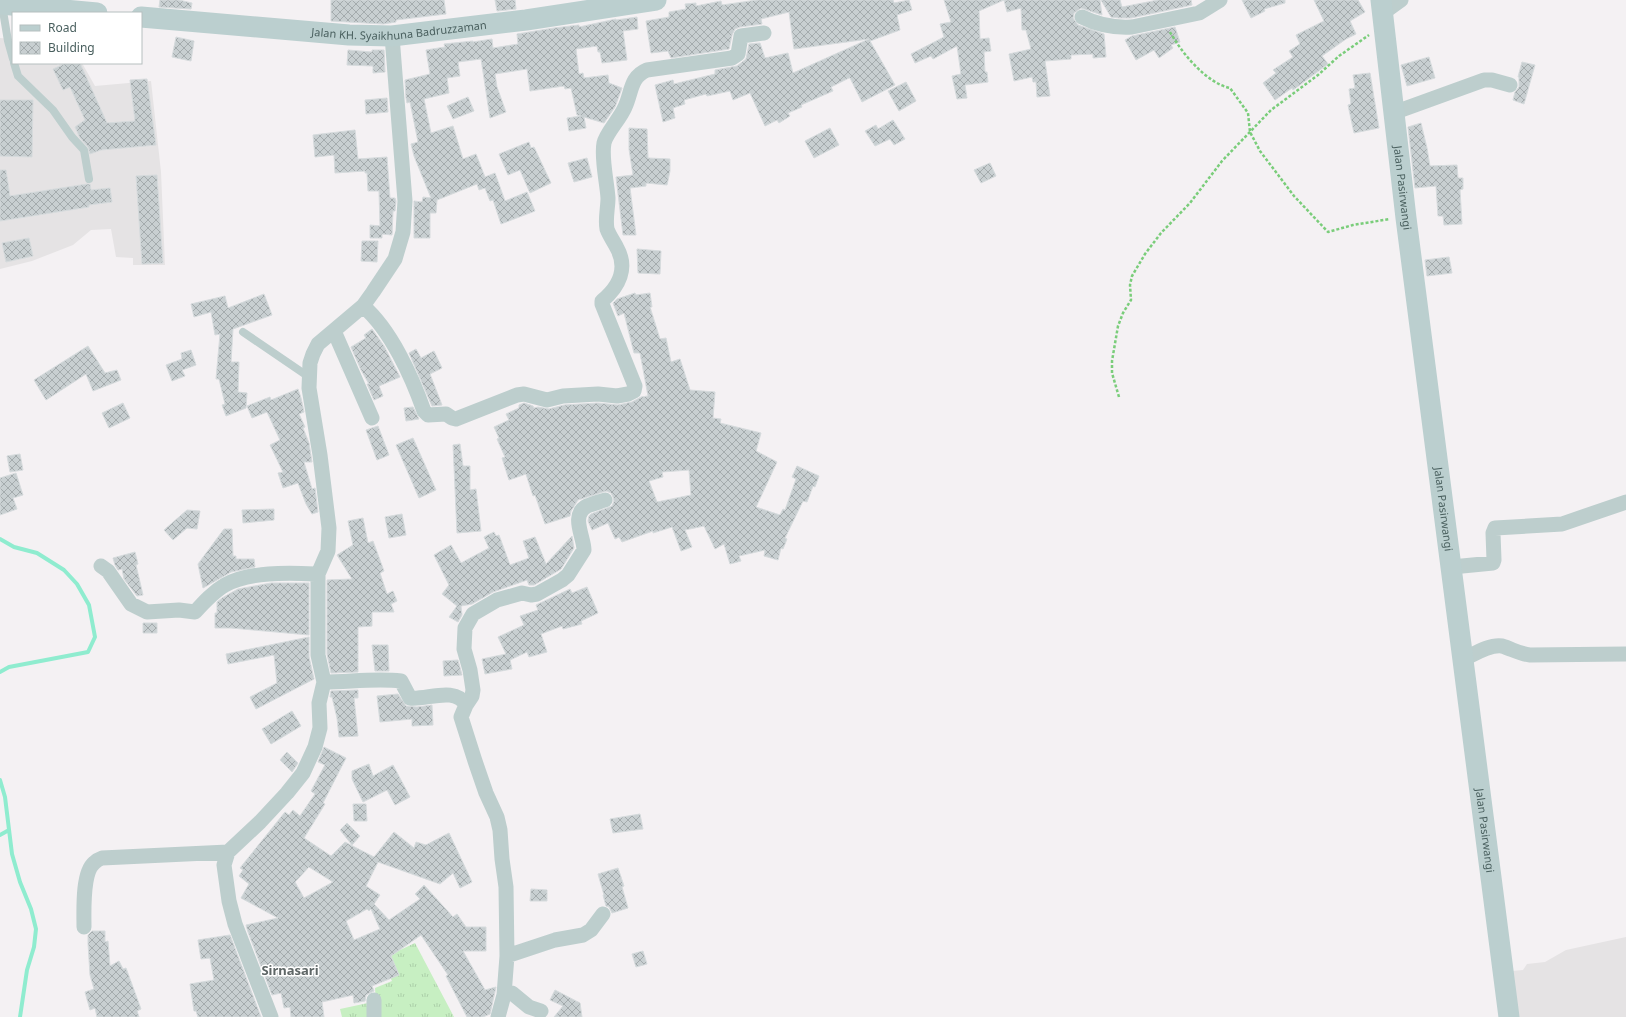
<svg xmlns="http://www.w3.org/2000/svg" width="1626" height="1017" font-family="'Noto Sans',sans-serif">
  <style>
    .education { fill: #e5e3e4 }
    .grass { fill: url(#grass-tufts) }
    .lines { fill: none; stroke-linecap: round; stroke-linejoin: round }
    .stream { stroke: #8feccf; stroke-width: 4 }
    .building { fill: url(#building-cross-hatch); stroke: #d6dbdd; fill-rule: evenodd }
    .path { stroke: #7acd7a; stroke-width: 2.5; stroke-dasharray: 3 2; stroke-linecap: butt }
    .lane { stroke: #bdcecd; stroke-width: 8 }
    .street { stroke: #bdcecd; stroke-width: 15 }
    .secondary { stroke: #bbcfcf; stroke-width: 21 }
    .labels { text-anchor: middle; stroke-width: 3; stroke-linejoin: round; paint-order: stroke }
    .street-label { font-size: 11px; fill: #495f5e; stroke: #fff }
    .quarter-label { font-size: 13px; font-weight: bold; fill: #5e6666; stroke: #fff }
  </style>
  <defs>
    <pattern id="grass-tufts" width="24" height="20" patternUnits="userSpaceOnUse"><rect width="24" height="20" fill="#c7efc2"/><path d="M3 7l-1-3M5 7V3M7 7l1-3M15 17l-1-3M17 17v-4M19 17l1-3" fill="none" stroke="#accfa9"/></pattern>
    <pattern id="building-cross-hatch" width="8" height="8" patternUnits="userSpaceOnUse"><rect width="8" height="8" fill="#c8cfd1"/><path d="M0 0l8 8M0 8l8-8" fill="none" stroke="#a4abad"/></pattern>
  </defs>
  <rect width="100%" height="100%" fill="#f4f1f3"/>
  <path class="education" d="M0,38L13,39V63H56L58,65L61,63H82L95,86L151,81L161,172L165,265H133V258L116,257L111,229L91,230L73,245L32,261L0,269Z
    M1626,937V1017H1518L1512,971L1523,970L1527,964L1545,962L1566,950Z"/>
  <path class="grass" d="M415,943L454,1017H377L375,988L392,981L381,959Z
    M368,1003L369,1017H342L340,1009Z"/>
  <g class="lines">
    <path class="stream" d="M0,539L14,547L37,553L64,570L77,584L89,605L95,637L88,652L9,667L0,672
      M0,780L5,797L12,854L20,882L31,909L36,929L34,947L27,970L20,1017
      M0,835L9,830"/>
  </g>
  <path class="building" d="M160,0H179L192,3L191,9L159,7Z
    M331,0H444L446,14L396,20V22L383,24L331,21Z
    M495,0H515L516,9L497,11Z
    M757,0H893L894,3L909,0L912,10L897,15L900,30L870,41L895,85L862,102L850,78H849L831,87L833,91L801,105L802,107L788,113L790,116L779,123L777,120L765,126L750,93L733,100L730,91L707,96L706,94L684,100L685,104L673,108L675,118L663,122L655,85L673,80L674,84L715,74V70L737,66L746,59L749,44L760,43L765,58L788,53L793,73L869,39L794,49L789,12L761,19L762,24L740,27L735,29L732,35L729,49L671,58L668,51L651,53L646,21L669,17V12L686,9L685,4L696,3V6L721,1L722,5Z
    M944,0H1100L1102,15L1081,8L1074,13L1073,18L1078,25L1104,34L1106,57L1093,58V54L1071,55V59L1045,61L1050,96L1037,97L1036,82H1033L1032,77L1014,81L1009,54L1031,49L1026,30H1022L1021,8L1007,12L1004,0L979,11L980,39L989,38L991,51L984,52L985,72H987L988,82L965,85L967,98L957,99L952,76L961,74L957,46L933,59L931,56L915,63L911,54L944,37L940,24L951,22Z
    M1101,0H1120L1122,7L1158,0H1191L1192,5L1131,18H1119L1111,17Z
    M1242,0H1285V3L1264,9L1265,11L1251,18Z
    M1314,0H1358L1365,12L1350,21L1356,34L1346,39L1322,56L1328,64L1293,90L1292,88L1275,100L1263,83L1276,73L1273,70L1293,57L1289,51L1300,44L1296,35L1324,21Z
    M637,17L638,29L623,31L627,60L602,63L600,52H598L597,46L576,49L579,74L583,73L584,78L608,75L609,83L622,88L615,107L604,123L584,117L586,128L569,131L567,118L581,116L577,115L571,88L565,89L564,86L530,91L527,69L495,74L497,87L506,112L490,118L481,59L458,62L460,76L447,78L449,93L424,99L431,133L453,126L463,159L476,154L485,177L495,173L505,201L527,192L535,211L501,224L493,200L490,201L485,188L479,190L477,184L437,200L436,213H430V238H414V201L422,202L423,197L431,198L414,156L411,144L418,142L410,102L407,103L406,98L405,80L430,74L426,50L445,47L444,44L473,41V42L492,39L493,48L518,44L517,34L554,28L579,25V27L616,19V20Z
    M1175,27L1180,42L1171,45L1173,48L1159,58L1154,50L1136,60L1125,40L1132,36Z
    M176,37L194,41L191,61L172,57Z
    M348,50L372,52V50H384L385,72L373,73V66L347,65Z
    M1429,57L1435,78L1407,86L1401,65Z
    M1522,62L1535,65L1524,104L1513,100L1515,92L1519,87V77H1518Z
    M66,63H80L107,123L135,121L130,80L147,79L156,145L101,150L90,154L88,147L80,138L75,127L85,120L70,87L63,90L53,69Z
    M1370,73L1379,128L1354,133L1348,105L1351,104L1349,89L1355,88L1353,75Z
    M906,82L916,101L899,111L888,91Z
    M468,97L474,111L453,119L447,106Z
    M387,98L388,112L366,114L365,100Z
    M0,100H33L32,157L0,156Z
    M893,120L905,139L894,145L890,139L875,146L865,131L876,125L878,129Z
    M1421,123L1427,148L1430,166L1457,165L1458,178H1463V189L1460,190L1462,224L1444,225L1443,216H1438L1436,186L1415,188L1408,127Z
    M629,128L647,129L648,158L670,159V171L667,185L646,183V186L630,188L636,235H623L616,177L633,175L629,149Z
    M830,128L839,145L814,158L805,141Z
    M355,130L358,159L387,157L390,198H395L396,201L395,211H393L392,235L382,234V238H370V225L380,226L379,191H368L367,173H365V171L335,173L334,155L315,157L313,135Z
    M529,142L531,148L534,147L551,183L530,193L520,170L508,175L499,154Z
    M587,158L592,177L574,182L568,163Z
    M990,163L996,176L981,183L974,170Z
    M0,170H6L10,196L87,184H90L91,190L110,188L112,202L89,205V207L0,221Z
    M157,175L163,263L142,264L136,176Z
    M29,238L33,256L6,262L2,243Z
    M362,241H378L377,262L361,261Z
    M637,249L661,251L660,274L638,273Z
    M1449,257L1452,273L1427,276L1425,260Z
    M635,293L636,295L650,293L652,307H650L660,339L666,338L671,362L680,359L690,390L715,392L713,418L721,419L720,423L761,433L756,451L777,462L756,507L780,515L783,509L785,510L796,479L792,477L797,466L819,476L815,487L813,486L807,502L803,501L785,538L787,539L783,549L781,548L778,560L764,556L765,550L739,556L741,561L730,564L724,544L715,549L704,526L685,530L692,547L681,551L672,527L653,533V531L622,542L619,537L615,539L608,523L592,530L588,521L589,516L591,514L612,506L614,501L613,497L611,493L606,491L578,500L571,511L570,516L545,524L535,495L533,496L526,474L509,480L502,458L505,457L497,439L499,438L494,427L509,420L506,414L519,408V405L524,403L533,406L534,408L538,407L549,409L564,405L598,403L618,405L632,402L641,397L648,396L640,353H634L624,313L618,316L613,303L617,299ZM689,470L691,495L657,502L649,481L663,477L662,472Z
    M264,294L272,315L233,329L231,362H239L238,392L247,393L246,408L226,416L222,405L225,404L219,379H216L220,334L215,335L211,312L194,317L191,304L225,296L228,308Z
    M372,329L384,346L400,377L379,386L383,396L374,400L367,384H369L361,370L351,347L366,338L364,335Z
    M88,346L105,373L117,370L121,380L93,391L86,374L46,400L34,380Z
    M416,349L421,358L434,351L442,368L430,374L442,405L432,406L409,353Z
    M191,350L196,365L182,370L185,376L172,381L166,365L182,359L181,353Z
    M298,389L301,398L304,412L299,414L305,427L303,428L309,443L312,462H304L312,489L315,488L318,512L312,514L306,504L298,483L283,488L278,473L283,472L270,445L280,440L267,412L252,418L247,406L270,397L271,400Z
    M123,403L130,418L109,428L102,413Z
    M413,407L419,419L406,421L404,408Z
    M378,426L389,455L377,460L366,430Z
    M413,438L436,490L419,498L396,445Z
    M460,444L463,466H470V490L476,489L481,531L457,533L453,445Z
    M20,454L23,470L10,472L7,456Z
    M16,473L23,495L13,498L17,509L0,515V478Z
    M274,509V520L243,523L242,510Z
    M187,510L200,511L197,529L187,528L173,540L164,530Z
    M402,514L406,535L389,538L385,517Z
    M363,518L368,543L373,541L384,571L380,573L387,594L393,591L397,601L391,604L394,612H372V626L358,627V672L331,673L327,654V580L352,579L337,555L353,545L348,521Z
    M224,529H232L233,556H236V559H254L255,567L231,572L203,588L198,564Z
    M494,532L496,536L499,535L510,565L529,558L523,541L535,537L546,564L572,536L574,548L561,569L534,585H529L527,580L493,592L472,604L461,606L462,615L458,622L449,617L457,606L442,594L449,585L434,555L451,545L461,563L489,548L484,537Z
    M135,552L138,564L136,565L143,595L137,596L124,579L122,569L118,570L115,565L113,558Z
    M271,583H309V635L231,628H215V613H217V602L222,598L238,589Z
    M587,587L598,613L581,621L582,624L563,629L562,626L541,634L547,652L529,657L527,652L510,660L512,669L485,674L482,659L506,654L498,637L524,625L520,616L538,610L536,605L570,589L572,593Z
    M143,623H157V633H143Z
    M309,637V657L314,679L256,709L250,697L277,683L274,655L228,664L226,654Z
    M372,645H388L389,671H375Z
    M458,660L462,675L444,676L443,661Z
    M358,690V698H354L358,736L339,737L337,718L332,697H330L331,691Z
    M398,694L406,706L417,707L432,705L433,725L412,726V719L380,722L377,696Z
    M292,711L301,726L271,744L262,729Z
    M324,747L346,758L323,803L325,804L304,838L331,856L345,842L374,857L394,832L414,848L416,842L426,845L449,833L472,882L460,888L453,873L440,884L378,862L366,886L380,895L374,904L389,920L420,899L415,894L424,885L453,917L457,914L466,927H486V951H463L485,990L496,987L490,1014L483,1017H467L446,976L448,975L421,935L391,956L399,975L372,986L374,991L366,995L365,1001L354,1003L353,995L322,1002L324,1017H291L290,1007L284,1008L281,993L272,995L248,932L246,925L278,918L241,898L249,884L239,876L243,870L240,868L285,812L289,815L293,810L300,816L315,794L311,791L325,765L318,762ZM309,867L333,882L304,898L295,882ZM367,909L369,911L371,909L380,929L354,940L346,921Z
    M287,752L298,763L292,772L280,760Z
    M369,764L373,776L393,765L410,797L395,805L387,790L363,802L352,779V771Z
    M353,804H366L367,821H354Z
    M640,814L643,829L613,833L610,819Z
    M347,823L360,836L352,845L340,830Z
    M618,868L624,886L622,887L628,908L612,913L609,907L606,906L603,895H604L598,874Z
    M531,889L547,890V901H530Z
    M92,931H105V942L108,941L110,966L119,961L123,969L126,968L141,1009L137,1011L139,1017H97L95,1008L90,1010L85,992L94,989L90,975L88,943V935Z
    M230,935L261,1017H198L196,1011H194L190,984L214,980L210,958L201,959L198,940Z
    M643,951L647,964L636,967L632,954Z
    M555,990L580,1003L582,1017H554L563,1006L550,1000Z"/>
  <g class="lines">
    <path class="path" d="M1170,32C1182,53 1206,83 1230,88L1248,113L1250,132L1260,151L1294,196L1328,232L1353,225L1390,219
      M1119,397L1112,373V361L1118,326L1123,313L1131,300L1130,285L1132,276L1145,254L1161,233L1190,203L1222,161L1271,110L1318,75L1339,56L1369,35"/>
    <path class="lane" d="M2,5L8,41L13,59
      M14,63L18,76L53,110L72,137L84,150L89,179
      M243,332L309,377"/>
    <path class="street" d="M1383,13L1401,0
      M1082,17C1098,25 1114,28 1132,27L1199,13L1220,0
      M1393,113L1484,80H1492L1510,85
      M363,306C391,330 412,377 424,411L428,415L446,414L452,418L456,419L517,395L524,394L547,400L563,396L598,394L617,396L628,394L634,391L635,386L602,304V301C619,287 628,268 617,248C614,242 609,235 607,229C605,219 608,208 608,198C607,182 601,158 604,143C606,133 620,119 625,107C632,92 630,77 647,70L732,58L738,54L741,36L764,33
      M334,331L372,418
      M101,566L108,571L131,604L147,612L179,610L195,612C204,602 213,592 225,585C250,571 290,573 318,574
      M1452,567L1493,563L1494,560L1493,533L1495,528L1562,524L1626,502
      M1462,660C1473,655 1489,644 1502,646C1512,649 1520,654 1530,655L1626,654
      M324,682C349,682 376,678 401,681L410,698C427,700 455,686 466,705
      M84,927C84,912 82,873 94,863C96,861 99,859 102,858L228,852
      M507,956L555,940L583,935L591,930L603,914
      M512,993L529,1007L541,1011
      M374,1000V1017
      M271,1017L235,924L229,901L224,865L228,852L260,822L287,793L303,773L315,747L320,728L319,703L324,682L318,655V574L328,551L329,528L320,455L309,388L310,363L313,354L318,344L363,306L373,292L395,259L403,232L405,201L392,36
      M498,1017L504,995L507,956L506,887L502,859L500,830L497,817L486,793L475,761L461,717L466,705L472,696L473,690L470,670L464,649L465,628L473,614L497,600L522,593L531,595L537,594L562,580L568,575L584,550C584,537 570,515 587,506C592,504 599,502 605,500"/>
    <g class="secondary">
      <path id="s1" d="M1381,0L1406,218L1509,1017"/>
      <path d="M0,4L97,13"/>
      <path id="s2" d="M141,17L349,35L392,36L526,20L656,0"/>
    </g>
  </g>
  <g class="labels">
    <g class="street-label">
      <text dy="4" stroke="none"><textPath href="#s2" startOffset="259">Jalan KH. Syaikhuna Badruzzaman</textPath></text>
      <text dy="4" stroke="none"><textPath href="#s1" startOffset="189">Jalan Pasirwangi</textPath></text>
      <text dy="4" stroke="none"><textPath href="#s1" startOffset="513">Jalan Pasirwangi</textPath></text>
      <text dy="4" stroke="none"><textPath href="#s1" startOffset="837">Jalan Pasirwangi</textPath></text>
    </g>
    <g class="quarter-label">
      <text x="290" y="975">Sirnasari</text>
    </g>
  </g>
  <rect x="12" y="12" width="130" height="52" fill="#ffffff" stroke="#b6bfbf"/>
  <rect x="20" y="25" width="20" height="6" fill="#bbcfcf" stroke="#b6bfbf"/>
  <text x="48" y="32" font-size="12" fill="#495f5e">Road</text>
  <rect x="20" y="42" width="20" height="12" fill="url(#building-cross-hatch)" stroke="#b6bfbf"/>
  <text x="48" y="52" font-size="12" fill="#495f5e">Building</text>
</svg>
